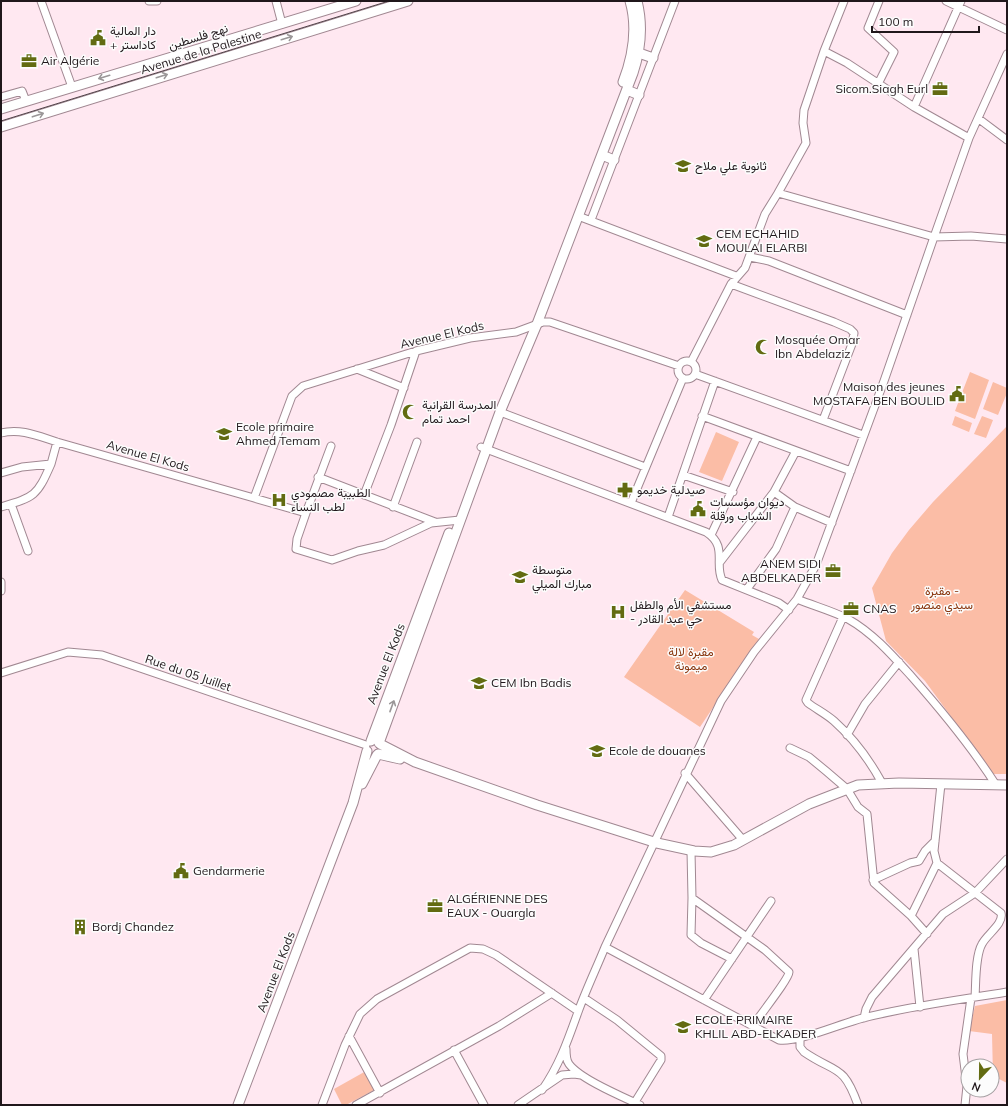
<svg xmlns="http://www.w3.org/2000/svg" width="1008" height="1106" font-family="Mulish,Vazirmatn,sans-serif">
  <style>
    .green { fill: #fbbda6 }
    .lines { fill: none; stroke-linecap: round; stroke-linejoin: round }
    .minor-casing { stroke: #a18892; stroke-width: 9 }
    .major-casing { stroke: #a18892; stroke-width: 11 }
    .minor { stroke: #fff; stroke-width: 7 }
    .major { stroke: #fff; stroke-width: 9 }
    .tram { stroke: #4f4348; stroke-width: 1 }
    .oneway { stroke: #9b9798 }
    .labels { text-anchor: middle; stroke-width: 3; stroke-linejoin: round; paint-order: stroke }
    .poi-label { font-size: 12px; fill: #20171b; stroke: #fcfcfc; text-anchor: start }
    .street-label { font-size: 12px; fill: #20171b; stroke: #fcfcfc }
    .park-label { font-size: 12px; fill: #89360e; stroke: #fcfcfc }
  </style>
  <rect width="100%" height="100%" fill="#ffe8f1"/>
  <path class="green" d="M970,372L989,380L975,419L955,411Z
    M993,382L1007,388V393L998,415L983,409Z
    M955,416L972,423L969,432L952,425Z
    M982,416L993,420L986,438L974,434Z
    M1007,426V774H993L925,681L886,641L872,588L892,553L909,530L933,502Z
    M716,432L739,442L722,481L699,472Z
    M685,590L754,632L752,635L759,639L700,727L624,677Z
    M1007,1000V1083L993,1076L992,1034L969,1031L975,1006Z
    M366,1071L376,1089L346,1105H342L334,1089Z"/>
  <g class="lines">
    <defs>
      <path id="minor" d="M41,1L72,87
        M149,1H157
        M276,1L282,24
        M946,1L1007,30
        M961,1L914,107L969,138
        M824,51L847,63L914,107
        M1007,54L969,138L934,237L971,236L1007,239
        M878,84L894,52L868,28L879,1
        M1,97L22,91L26,101
        M979,119L1007,140
        M778,193L806,143L803,123L804,110L824,51L844,1
        M578,216L736,276
        M591,220L675,1
        M750,257L769,261L907,315
        M731,284L834,322L850,329L854,333L852,344L823,420
        M678 370a9 9 0 1 1 18 0a9 9 0 1 1-18 0Z
        M691,362L731,284L745,268L765,214L778,193L934,237L884,381L816,565L797,599L754,652L721,701L605,947L779,1040C797,1043 842,1023 863,1018C910,1006 959,1000 1007,992
        M357,369L404,388
        M695,374L863,435
        M500,412L645,467
        M702,416L851,471
        M1,433C21,428 38,436 57,442L254,498L292,396L303,386L416,351L470,338L516,332L543,322H550L679,366
        M481,447L706,532C728,546 714,563 722,580L779,603L789,610
        M1,473L22,467L51,464L57,442
        M683,475L733,492
        M318,477L435,522
        M774,492L796,451
        M364,495L391,425L416,351
        M254,498L306,513L297,539L296,549L332,560L358,551L384,545L431,523L460,520
        M631,503L683,378
        M11,504L28,551
        M1,507C35,497 37,496 51,464
        M393,507L417,442
        M306,513L331,446
        M668,517L715,381
        M711,535L757,437
        M720,562L774,492L795,507L832,523
        M1,582V591
        M747,589L776,549L795,507
        M797,599C814,606 833,611 848,619C873,633 893,656 912,677C942,711 971,746 996,785
        M843,617L806,700L808,703C816,709 826,714 834,721C853,738 870,761 882,783
        M1,673L68,652L102,655L366,745
        M847,735L865,704L899,662
        M790,748L809,757L826,771L847,789L858,807L867,814L874,883L911,916L927,934
        M685,773L743,840
        M941,784L934,851L937,863L1001,913C1004,924 987,934 982,944C975,956 976,983 975,997
        M691,851L692,898L765,950L789,972C789,979 759,1016 753,1026
        M873,880L910,863L919,861L925,851L935,841
        M692,898L691,935L701,943L732,959
        M911,916L937,863
        M914,949L920,1007
        M584,998L617,1020L661,1056V1060L635,1102
        M704,1000L771,901
        M864,1018L866,1009L872,997L943,914L975,893L1007,859
        M349,1036L380,1093
        M800,1038V1047L804,1052C836,1074 843,1063 858,1105
        M566,1049C566,1055 566,1060 569,1064C580,1079 623,1097 640,1105
        M454,1050L484,1105
        M542,1090C559,1066 568,1040 578,1012C586,990 596,969 605,947
        M322,1105L345,1045L360,1014L377,999L470,948L483,949L496,955L578,1011
        M356,1105L499,1026L552,993
        M518,1105L562,1075L574,1074L581,1075
        M965,1105L967,1086L963,1054L971,998"/>
      <path id="major" d="M639,53L653,58
        M623,82C633,56 638,29 630,1
        M627,90L639,95
        M1,109L356,1
        M1,127L408,1
        M602,155L614,160
        M371,741L449,533
        M379,743L500,412L537,324L633,73C641,49 643,25 637,1
        M380,744L415,762L537,805L657,843L694,851L711,852L734,845L809,804L858,785L899,783L1007,785
        M378,754L400,759
        M362,784L377,755
        M238,1105L353,803L367,751"/>
    </defs>
    <use href="#minor" class="minor-casing"/>
    <use href="#major" class="major-casing"/>
    <use href="#minor" class="minor"/>
    <use href="#major" class="major"/>
    <path class="tram" d="M1,121L389,1"/>
  </g>
  <defs><path id="oneway-shaft" d="M-6 0H5M1.5-3L5.5 0L1.5 3" fill="none" stroke-width="1.6" stroke-linecap="round" stroke-linejoin="round"/></defs>
  <g class="oneway">
    <use href="#oneway-shaft" transform="translate(287 38) rotate(-17)"/>
    <use href="#oneway-shaft" transform="translate(162 76) rotate(-17)"/>
    <use href="#oneway-shaft" transform="translate(104 77) rotate(163)"/>
    <use href="#oneway-shaft" transform="translate(38 115) rotate(-18)"/>
    <use href="#oneway-shaft" transform="translate(392 706) rotate(-70)"/>
  </g>
  <defs>
    <symbol id="civic-bare" viewBox="-9 -9 18 18"><path d="M-.6-6.5H3V-4.5H.6V-3L4-1V1h2V6H-6V1h2V-1L-.6-3ZM-1.2 2.5V6h2.4V2.5Z" fill="#626b11" stroke="#fcfcfc" stroke-width="2.5" paint-order="stroke"/></symbol>
    <symbol id="office-bare" viewBox="-9 -9 18 18"><path d="M-6-3h4V-5.5h4V-3h4V5H-6ZM-1-4.5V-3h2v-1.5ZM-6 0V1H6V0Z" fill="#626b11" stroke="#fcfcfc" stroke-width="2.5" paint-order="stroke"/></symbol>
    <symbol id="school-bare" viewBox="-9 -9 18 18"><path d="M0-5L7-2L0 1L-7-2ZM-4 1L0 2.5L4 1V4Q0 6-4 4Z" fill="#626b11" stroke="#fcfcfc" stroke-width="2.5" paint-order="stroke"/></symbol>
    <symbol id="mosque-bare" viewBox="-9 -9 18 18"><path d="M3.5-4.9A6 6 0 1 0 3.5 4.9A5 5 0 1 1 3.5-4.9Z" fill="#626b11" stroke="#fcfcfc" stroke-width="2.5" paint-order="stroke"/></symbol>
    <symbol id="pharmacy-bare" viewBox="-9 -9 18 18"><path d="M-2-6h4v4h4v4h-4v4h-4v-4h-4v-4h4Z" fill="#626b11" stroke="#fcfcfc" stroke-width="2.5" paint-order="stroke"/></symbol>
    <symbol id="hospital-bare" viewBox="-9 -9 18 18"><path d="M-5-5h3v3.5h4V-5h3V5h-3V1.5h-4V5h-3Z" fill="#626b11" stroke="#fcfcfc" stroke-width="2.5" paint-order="stroke"/></symbol>
    <symbol id="university-bare" viewBox="-9 -9 18 18"><path d="M0-5L7-2L0 1L-7-2ZM-4 1L0 2.5L4 1V4Q0 6-4 4Z" fill="#626b11" stroke="#fcfcfc" stroke-width="2.5" paint-order="stroke"/></symbol>
    <symbol id="building-bare" viewBox="-9 -9 18 18"><path d="M-4-6H4V6H1V3H-1V6H-4ZM-2.5-4.3h1.7v1.8h-1.7ZM.8-4.3h1.7v1.8H.8ZM-2.5-1h1.7V.8h-1.7ZM.8-1h1.7V.8H.8Z" fill="#626b11" stroke="#fcfcfc" stroke-width="2.5" paint-order="stroke"/></symbol>
  </defs>
  <g fill-rule="evenodd">
    <use href="#civic-bare" x="87" y="27" width="22" height="22"/>
    <use href="#office-bare" x="18" y="50" width="22" height="22"/>
    <use href="#office-bare" x="929" y="78" width="22" height="22"/>
    <use href="#school-bare" x="672" y="155" width="22" height="22"/>
    <use href="#school-bare" x="693" y="230" width="22" height="22"/>
    <use href="#mosque-bare" x="752" y="336" width="22" height="22"/>
    <use href="#civic-bare" x="946" y="383" width="22" height="22"/>
    <use href="#mosque-bare" x="399" y="401" width="22" height="22"/>
    <use href="#school-bare" x="213" y="423" width="22" height="22"/>
    <use href="#pharmacy-bare" x="614" y="479" width="22" height="22"/>
    <use href="#hospital-bare" x="268" y="489" width="22" height="22"/>
    <use href="#civic-bare" x="687" y="498" width="22" height="22"/>
    <use href="#office-bare" x="822" y="560" width="22" height="22"/>
    <use href="#school-bare" x="509" y="566" width="22" height="22"/>
    <use href="#office-bare" x="840" y="598" width="22" height="22"/>
    <use href="#hospital-bare" x="607" y="601" width="22" height="22"/>
    <use href="#school-bare" x="468" y="672" width="22" height="22"/>
    <use href="#university-bare" x="586" y="740" width="22" height="22"/>
    <use href="#civic-bare" x="170" y="860" width="22" height="22"/>
    <use href="#office-bare" x="424" y="895" width="22" height="22"/>
    <use href="#building-bare" x="69" y="916" width="22" height="22"/>
    <use href="#school-bare" x="672" y="1016" width="22" height="22"/>
  </g>
  <g class="labels">
    <g class="poi-label">
      <text x="110" y="35">دار المالية<tspan x="110" dy="14">+ كاداستر</tspan></text>
      <text x="41" y="65">Air Algérie</text>
      <text x="928" y="93" text-anchor="end">Sicom.Siagh Eurl</text>
      <text x="695" y="170">ثانوية علي ملاح</text>
      <text x="716" y="238">CEM ECHAHID<tspan x="716" dy="14">MOULAI ELARBI</tspan></text>
      <text x="775" y="344">Mosquée Omar<tspan x="775" dy="14">Ibn Abdelaziz</tspan></text>
      <text x="945" y="391" text-anchor="end">Maison des jeunes<tspan x="945" dy="14">MOSTAFA BEN BOULID</tspan></text>
      <text x="422" y="409">المدرسة القرانية<tspan x="422" dy="14">احمد تمام</tspan></text>
      <text x="236" y="431">Ecole primaire<tspan x="236" dy="14">Ahmed Temam</tspan></text>
      <text x="637" y="494">صيدلية خديمو</text>
      <text x="291" y="497">الطبيبة مصمودي<tspan x="291" dy="14">لطب النساء</tspan></text>
      <text x="710" y="506">ديوان مؤسسات<tspan x="710" dy="14">الشباب ورقلة</tspan></text>
      <text x="821" y="568" text-anchor="end">ANEM SIDI<tspan x="821" dy="14">ABDELKADER</tspan></text>
      <text x="532" y="574">متوسطة<tspan x="532" dy="14">مبارك الميلي</tspan></text>
      <text x="630" y="609">مستشفي الأم والطفل<tspan x="630" dy="14">- حي عبد القادر</tspan></text>
      <text x="863" y="613">CNAS</text>
      <text x="491" y="687">CEM Ibn Badis</text>
      <text x="609" y="755">Ecole de douanes</text>
      <text x="193" y="875">Gendarmerie</text>
      <text x="447" y="903">ALGÉRIENNE DES<tspan x="447" dy="14">EAUX - Ouargla</tspan></text>
      <text x="92" y="931">Bordj Chandez</text>
      <text x="695" y="1024">ECOLE PRIMAIRE<tspan x="695" dy="14">KHLIL ABD-ELKADER</tspan></text>
    </g>
    <g class="street-label">
      <text transform="translate(198 37) rotate(-17)" y="4">نهج فلسطين</text>
      <text transform="translate(201 52) rotate(-17)" y="4">Avenue de la Palestine</text>
      <text transform="translate(442 335) rotate(-13)" y="4">Avenue El Kods</text>
      <text transform="translate(148 456) rotate(16)" y="4">Avenue El Kods</text>
      <text transform="translate(386 664) rotate(-69)" y="4">Avenue El Kods</text>
      <text transform="translate(188 673) rotate(19)" y="4">Rue du 05 Juillet</text>
      <text transform="translate(276 972) rotate(-69)" y="4">Avenue El Kods</text>
    </g>
    <g class="park-label">
      <text x="942" y="595">مقبرة -<tspan x="942" dy="14">سيدي منصور</tspan></text>
      <text x="691" y="656">مقبرة لالة<tspan x="691" dy="14">ميمونة</tspan></text>
    </g>
  </g>
  <rect width="1008" height="1106" fill="none" stroke="#20171b" stroke-width="4"/>
  <g transform="translate(980 1078) rotate(202)"><circle r="19" fill="#fcfcfc" stroke="#a4a0a2"/>
  <path d="M0-3L7 15L0 10L-7 15Z" fill="#626b11"/>
  <text y="-6" font-size="11" font-weight="bold" text-anchor="middle" fill="#20171b">N</text>
  </g>
  <path d="M872 26v6h107v-6" fill="none" stroke="#20171b" stroke-width="2"/>
  <text x="878" y="26" font-size="12" fill="#20171b" stroke="#fcfcfc" stroke-width="3" paint-order="stroke">100 m</text>
</svg>
